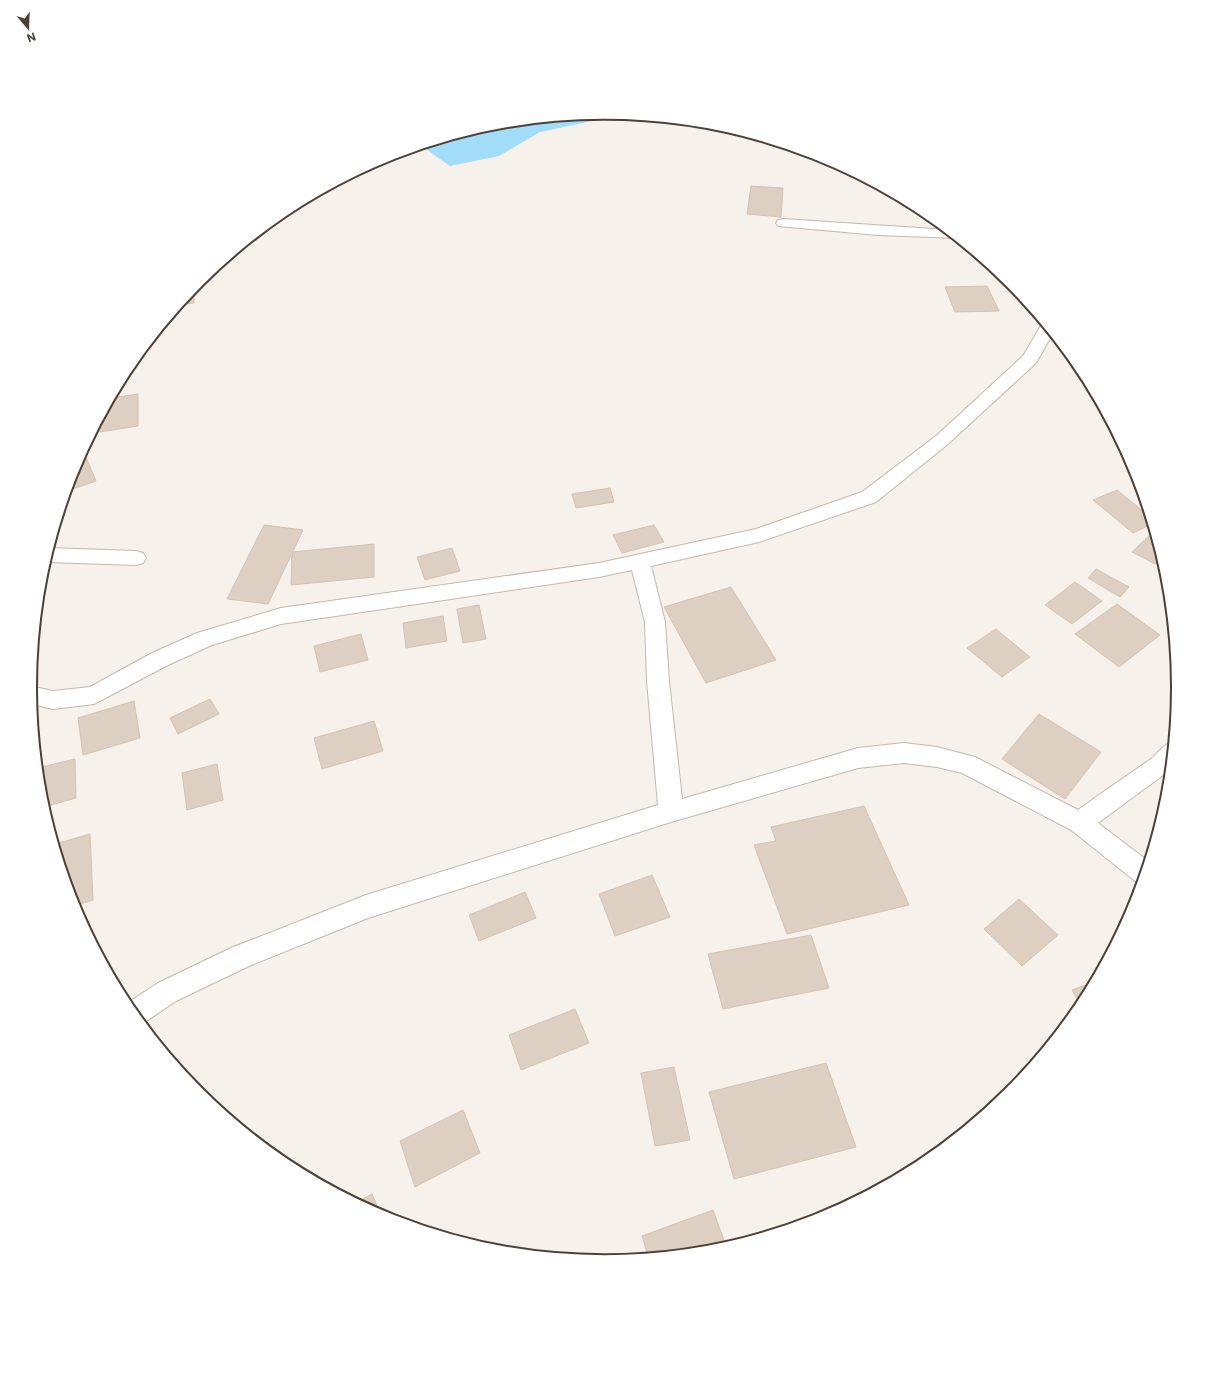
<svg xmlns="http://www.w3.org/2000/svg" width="1208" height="1373" font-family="Inter,sans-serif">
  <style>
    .water { fill: #a1ddf8 }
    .building { fill: #ddcfc1; stroke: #d5c3b0 }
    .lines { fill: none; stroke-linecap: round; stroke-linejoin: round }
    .minor-casing { stroke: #c3b8ab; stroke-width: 2 }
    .minor { fill: #fff; fill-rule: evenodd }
    .rim { fill: none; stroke: #4c4137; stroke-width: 2 }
  </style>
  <rect width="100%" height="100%" fill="#f6f1ea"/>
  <path class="water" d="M604,113L614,114L611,117L540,132L499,156L450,166L420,145L492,123Z"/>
  <path class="building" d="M751,186L783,188L781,217L747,214Z
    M194,285V303L178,305Z
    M987,286L999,311L955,312L945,287Z
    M138,394V426L100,432L101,416L110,398Z
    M86,457L96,481L67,491L78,459Z
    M610,488L614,502L576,508L572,494Z
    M1117,490L1149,516L1152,524L1133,533L1093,500Z
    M264,525L303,530L268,604L227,599Z
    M654,525L664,542L622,553L613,535Z
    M1153,532L1162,558L1155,564L1132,552Z
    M374,544V577L291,585L292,552Z
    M452,548L460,571L425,580L417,557Z
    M1096,569L1129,587L1120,597L1088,578Z
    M1075,582L1102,601L1072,624L1045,605Z
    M731,587L776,660L706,683L664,607Z
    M1117,604L1160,635L1119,667L1075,634Z
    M479,605L486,639L463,643L457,609Z
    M443,616L447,641L406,648L403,623Z
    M996,629L1030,657L1002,677L967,648Z
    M361,634L368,660L320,672L314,646Z
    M210,699L219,714L178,734L170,718Z
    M134,701L140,738L83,755L78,718Z
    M1039,714L1101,752L1065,799L1002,759Z
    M374,721L383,751L322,769L314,738Z
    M75,759L76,798L44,807L38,768Z
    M217,764L223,800L187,810L182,773Z
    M864,806L909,905L787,934L754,845L776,841L771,827Z
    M90,834L93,900L74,906L55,844Z
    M652,875L670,917L615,936L599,894Z
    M525,892L536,918L479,941L469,915Z
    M1019,899L1058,935L1022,966L984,929Z
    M811,935L829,988L723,1009L708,954Z
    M1094,982L1081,1006L1072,990Z
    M575,1009L589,1043L521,1070L509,1035Z
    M826,1063L856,1147L734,1179L709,1092Z
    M674,1067L690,1140L655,1146L641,1073Z
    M463,1110L480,1153L415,1187L400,1141Z
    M372,1194L381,1215L357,1202Z
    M713,1210L726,1246L716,1250L648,1256L642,1236Z"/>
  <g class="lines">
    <defs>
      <path id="minor" d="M783,219L949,230L958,238L878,235L778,226L776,223L778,220Z
        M1045,323L1053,333L1036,363L948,444L876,502L759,542L651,566L665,622L669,681L682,799L858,748L904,743L937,747L975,757L1078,810C1101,793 1124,778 1148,761C1157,755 1161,746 1172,742L1170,770L1098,823L1148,861L1141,883L1135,881L1071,830L962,773L937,767L904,763L858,768L671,822L368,918L249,966L176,1001L142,1024L127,1005L126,1004L158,983L231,948L366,895L658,805L647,681L645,622L632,570L599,577L281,624L212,645L168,665L94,704L53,709L32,704L30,686L53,691L90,687L152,653L197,633L281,608L599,563L756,529L862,492L936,436L1023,356L1040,327Z
        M49,548L136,551L143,553L146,558L143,563L136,565L47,562H45Z"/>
    </defs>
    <use href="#minor" class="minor-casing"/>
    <use href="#minor" class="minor"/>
  </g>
  <path d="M0 0H1208V1373H0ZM37 687a567 567 0 1 1 1134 0a567 567 0 1 1-1134 0Z" fill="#fff" fill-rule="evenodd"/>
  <path class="rim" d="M37 687a567 567 0 1 1 1134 0a567 567 0 1 1-1134 0Z"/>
  <g transform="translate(28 28) rotate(161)" stroke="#ffffff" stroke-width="3" paint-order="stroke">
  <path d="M0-3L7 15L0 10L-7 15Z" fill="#4c4137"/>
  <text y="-6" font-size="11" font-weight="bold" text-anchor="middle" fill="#4c4137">N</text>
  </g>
</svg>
